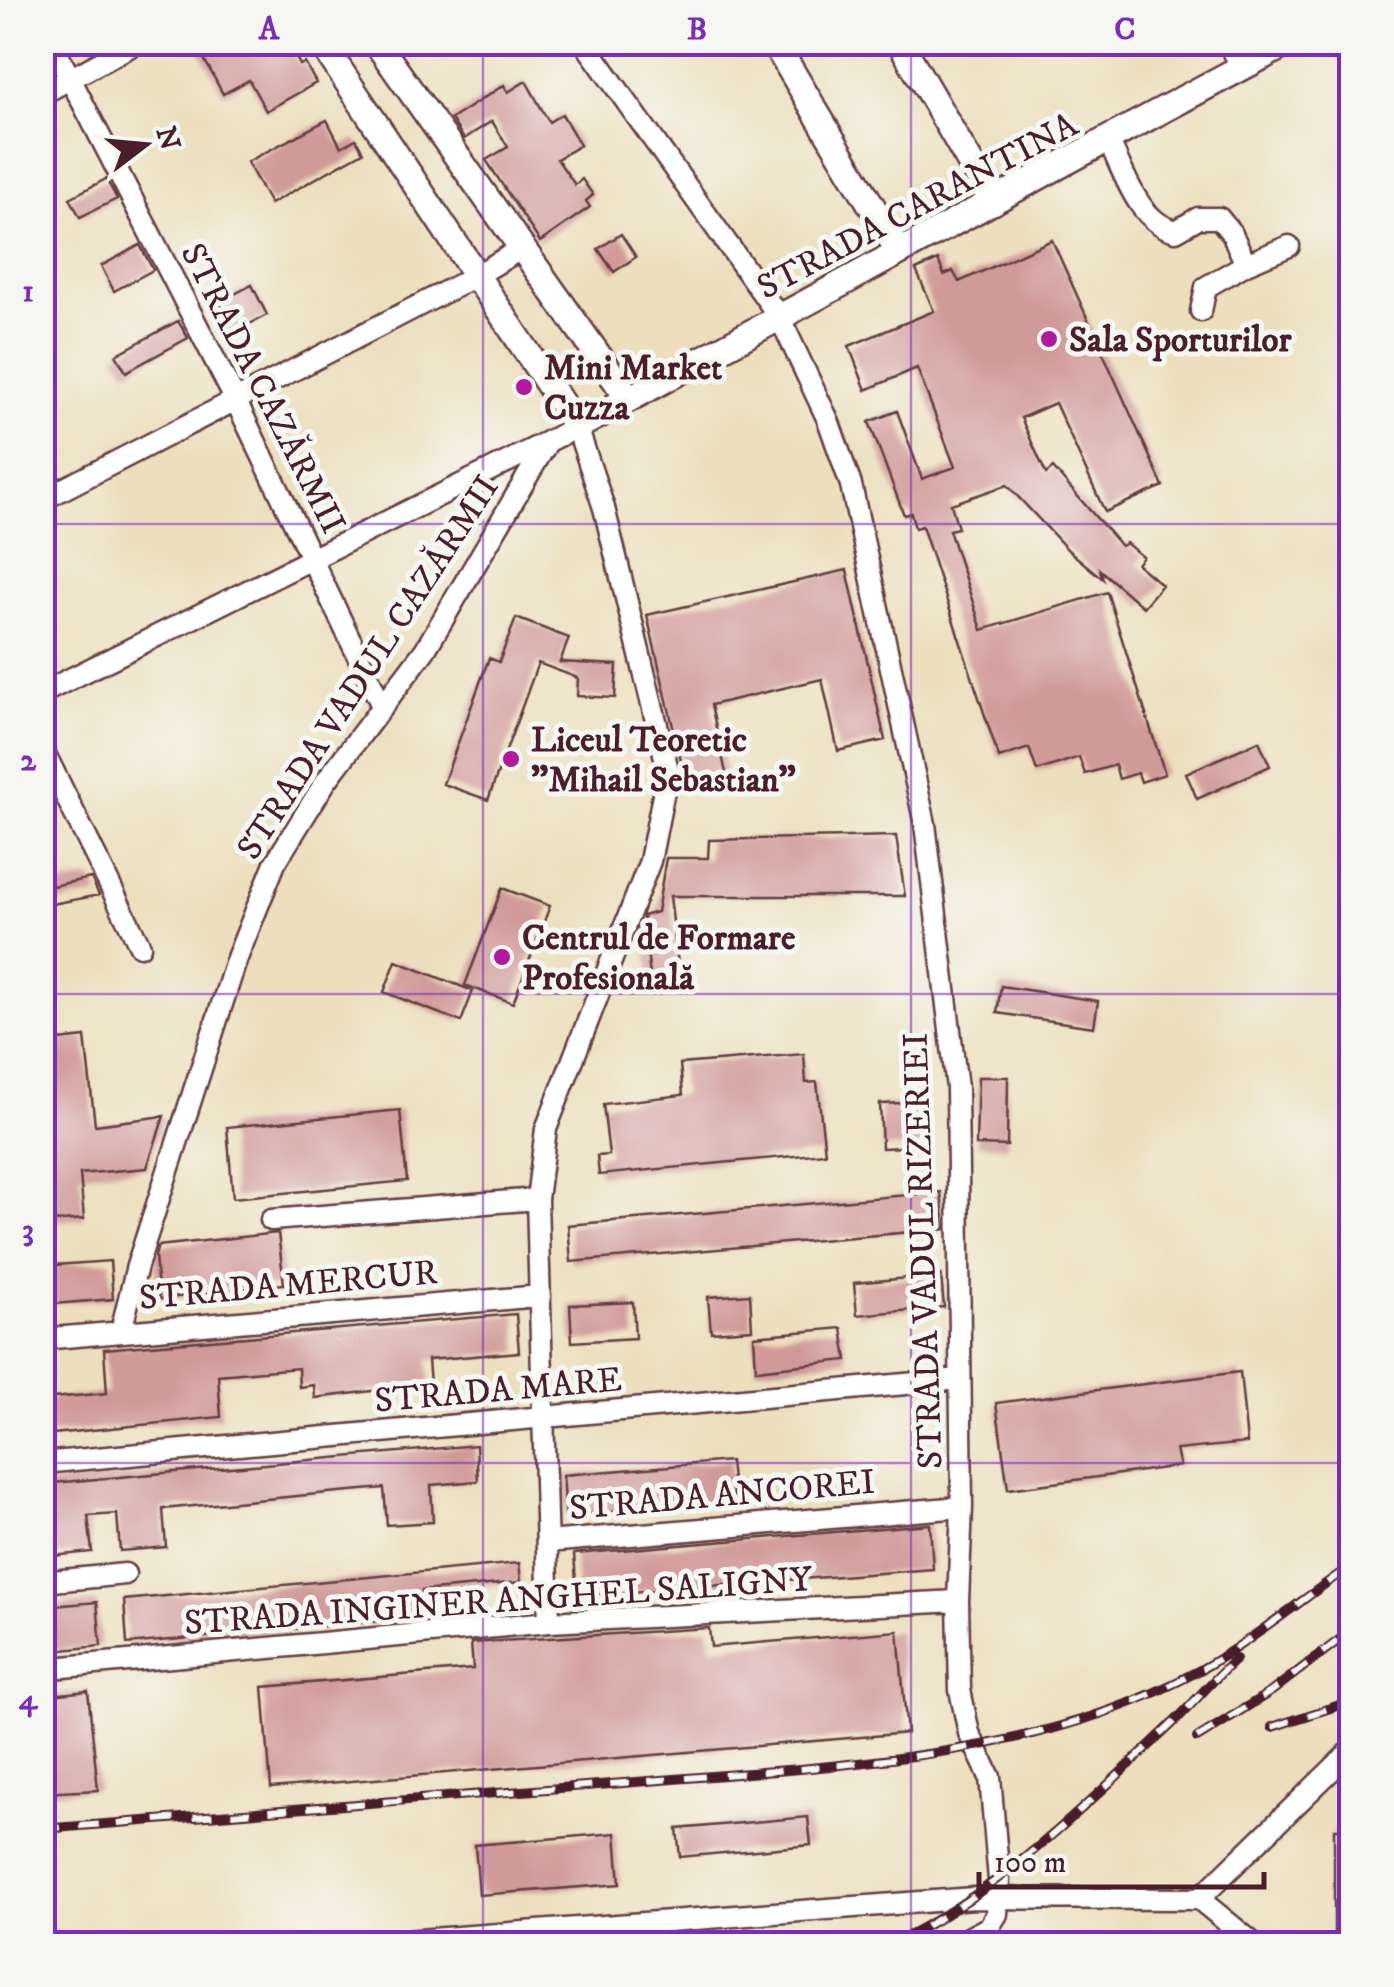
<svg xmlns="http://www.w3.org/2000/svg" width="1394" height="1987" font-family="'IM FELL DW Pica',serif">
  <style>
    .building { fill: #d09a98 }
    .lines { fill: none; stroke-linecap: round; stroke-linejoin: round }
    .minor-casing { stroke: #623c41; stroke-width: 25 }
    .major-casing { stroke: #623c41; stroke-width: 30 }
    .minor { stroke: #fff; stroke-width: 20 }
    .major { stroke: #fff; stroke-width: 25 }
    .rail-casing { stroke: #4a1f2b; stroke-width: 10 }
    .rail { stroke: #f6f6f2; stroke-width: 6; stroke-dasharray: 19; stroke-linecap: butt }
    .grid { fill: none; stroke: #7b2cbf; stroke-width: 2.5; stroke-opacity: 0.55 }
    .poi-dot { fill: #b5179e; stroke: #f6f6f2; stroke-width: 4 }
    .labels { text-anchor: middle; stroke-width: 10; stroke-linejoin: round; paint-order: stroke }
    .street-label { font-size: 35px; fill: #4a1f2b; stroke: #f6f6f2 }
    .poi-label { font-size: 35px; font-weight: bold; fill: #4a1f2b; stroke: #f6f6f2; text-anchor: start }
    .neatline { fill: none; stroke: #7b2cbf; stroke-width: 4 }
    .grid-label { font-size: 32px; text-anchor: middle; font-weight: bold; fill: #7b2cbf }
  </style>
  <rect width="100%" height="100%" fill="#f6f6f2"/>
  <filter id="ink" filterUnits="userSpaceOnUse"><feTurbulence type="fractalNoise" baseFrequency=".01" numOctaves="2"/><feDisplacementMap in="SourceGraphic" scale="20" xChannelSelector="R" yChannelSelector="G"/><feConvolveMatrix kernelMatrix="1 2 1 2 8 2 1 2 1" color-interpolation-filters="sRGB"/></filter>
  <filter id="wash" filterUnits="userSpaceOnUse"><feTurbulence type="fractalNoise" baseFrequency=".0048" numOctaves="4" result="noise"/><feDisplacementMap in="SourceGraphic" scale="40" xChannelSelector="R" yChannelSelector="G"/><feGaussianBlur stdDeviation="2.25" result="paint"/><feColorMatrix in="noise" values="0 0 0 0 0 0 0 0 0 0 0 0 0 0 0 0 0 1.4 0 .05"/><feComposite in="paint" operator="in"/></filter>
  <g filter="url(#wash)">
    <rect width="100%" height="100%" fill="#eddfbd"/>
    <g id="blocks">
      <path class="building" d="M195,42H288L300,65L305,63L316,83L266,111L249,80L223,94Z
        M526,81L549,122L562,114L580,145L557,159L575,185L582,179L593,195L586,201L590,207L540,242L486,160L508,147L492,121L464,139L451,119L504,85L508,92Z
        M327,120L341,147L356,139L363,152L270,204L247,162Z
        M106,179L117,199L80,217L70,198Z
        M621,234L636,257L614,272L598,249Z
        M1052,240L1163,486L1105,512L1055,403L1021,418L1046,474L1053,468L1121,546L1126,543L1143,557L1137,564L1162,585L1143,607L1100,570L1103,579L1068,550L1007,485L951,504L958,528L949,530L982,630L1107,592L1165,774L1141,782L1138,773L1119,779L1115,765L1085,774L1079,757L1037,771L1029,748L999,758L922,526L915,528L911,513L904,515L869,422L897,411L922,479L955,467L917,368L866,390L849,346L934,311L916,270L938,260L944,275L953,271L959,282Z
        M140,245L153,270L114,291L101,266Z
        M252,285L267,315L234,332L219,302Z
        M178,321L188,338L126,372L116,355Z
        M847,570L885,740L838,751L822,679L711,705L726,773L686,782L647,615Z
        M516,618L569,638L560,662L617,665L615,698L577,696L578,678L538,663L488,800L443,784L489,658L499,662Z
        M1259,741L1270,766L1197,799L1186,773Z
        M896,836L905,896H670L680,982L651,985L643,916L657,912L666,858H708L709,840Z
        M91,878L99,895L42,906V888Z
        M502,888L550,906L513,1003L465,985Z
        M396,961L473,991L461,1022L384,992Z
        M1001,986L1098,1001L1094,1027L997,1013Z
        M85,1037L95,1125L164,1116L147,1168L80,1174L84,1219L42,1223V1042Z
        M804,1054L806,1083L817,1082L825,1153L599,1175L597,1156L609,1155L603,1104L683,1095L680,1064Z
        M978,1077H1008L1007,1146L976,1145Z
        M927,1102L929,1146L882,1148L880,1104Z
        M400,1110L407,1181L233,1198L227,1127Z
        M941,1192L945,1229L571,1262L568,1225Z
        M278,1233L284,1284L159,1299L155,1256L158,1246Z
        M110,1261L113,1299L42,1305V1266Z
        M941,1275L944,1307L857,1315L854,1283Z
        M750,1294L752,1329L711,1332L708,1297Z
        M633,1302L635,1338L572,1342L570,1305Z
        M516,1314L519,1352L428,1360L430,1384L315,1398L314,1385L299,1387L298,1368L218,1375L221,1417L42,1435V1399L107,1393L104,1349Z
        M842,1328L847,1360L756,1370L754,1336Z
        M1240,1372L1247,1443L1176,1450L1180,1466L1008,1489L996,1403Z
        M476,1445L478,1481L431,1485L433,1522L387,1525L384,1488L328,1493L163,1509L166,1547L120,1551L117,1514L88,1516L92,1552L42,1557V1484Z
        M730,1461L734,1501L566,1516L563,1475Z
        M930,1524L933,1569L577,1596L574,1554Z
        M519,1563L521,1582L422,1591L424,1617L127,1644L124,1600Z
        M97,1602L101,1646L42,1652V1607Z
        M709,1628L711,1647L898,1631L907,1733L271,1788L263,1687L473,1669L471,1643Z
        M88,1691L98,1790L42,1793V1696Z
        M808,1817L811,1845L680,1857L677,1829Z
        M1334,1829H1352V1944H1334Z
        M616,1833L620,1884L479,1895L475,1845Z"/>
    </g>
  </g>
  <g filter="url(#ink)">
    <use href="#blocks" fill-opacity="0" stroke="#623c41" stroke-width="2.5"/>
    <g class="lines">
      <defs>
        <path id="minor" d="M584,42L780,318L828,420L851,485L925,824L957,1088L962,1507L958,1601L960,1690L969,1733L990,1777L999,1880L997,1914L989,1927L957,1944
          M1228,42L1242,67
          M55,49L235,399L382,706
          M42,94L138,42
          M1109,142C1125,174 1138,222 1176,231L1198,218H1219L1232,234L1246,264L1206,287L1201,311
          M1246,264L1289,246
          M42,500L474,277L524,247
          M42,693L577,427L604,508L668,770L650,861L546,1129L537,1199L549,1622
          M42,748L140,946
          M271,1220L537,1199
          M121,1331L137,1266L237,958L275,863L326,781L425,650L547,443
          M42,1339L540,1296
          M42,1463L960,1379
          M547,1542L962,1507
          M42,1582L125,1574
          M42,1669L549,1622L958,1601
          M1199,1899L1352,1750
          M364,1944L974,1898L1199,1899L1254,1944"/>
        <path id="major" d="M321,42L577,427C815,299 1051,168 1290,42
          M376,42L629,399
          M774,42L898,250
          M900,42L993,202"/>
      </defs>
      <use href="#minor" class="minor-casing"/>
      <use href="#major" class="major-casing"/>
      <use href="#minor" class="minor"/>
      <use href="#major" class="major"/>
      <defs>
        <path id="rail" d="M1272,1727L1352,1701
          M1197,1738L1272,1691L1352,1630
          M42,1829L800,1769C938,1756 1076,1738 1200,1670C1253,1640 1301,1600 1352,1565
          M892,1944C1001,1891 1084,1807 1171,1725C1194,1703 1213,1679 1236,1659"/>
      </defs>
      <use href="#rail" class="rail-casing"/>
      <use href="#rail" class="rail"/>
    </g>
  </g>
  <path class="grid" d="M483,42V1944M911,42V1944M42,524H1352M42,994H1352M42,1463H1352"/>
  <g class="poi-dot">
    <circle cx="1049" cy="339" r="10"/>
    <circle cx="524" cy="387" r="10"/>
    <circle cx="511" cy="759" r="10"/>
    <circle cx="502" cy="957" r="10"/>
  </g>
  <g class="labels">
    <g class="street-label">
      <text transform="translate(917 205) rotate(-28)" y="12">STRADA CARANTINA</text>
      <text transform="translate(264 388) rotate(63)" y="12">STRADA CAZĂRMII</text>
      <text transform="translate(367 667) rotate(-57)" y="12">STRADA VADUL CAZĂRMII</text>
      <text transform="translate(922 1251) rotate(-92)" y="12">STRADA VADUL RIZERIEI</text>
      <text transform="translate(288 1284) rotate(-5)" y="12">STRADA MERCUR</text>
      <text transform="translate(498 1389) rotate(-5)" y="12">STRADA MARE</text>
      <text transform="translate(722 1494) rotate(-5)" y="12">STRADA ANCOREI</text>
      <text transform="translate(498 1600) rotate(-4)" y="12">STRADA INGINER ANGHEL SALIGNY</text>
    </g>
    <g class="poi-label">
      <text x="1069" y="351">Sala Sporturilor</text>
      <text x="544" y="379">Mini Market<tspan x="544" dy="40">Cuzza</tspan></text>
      <text x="531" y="751">Liceul Teoretic<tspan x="531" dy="40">"Mihail Sebastian"</tspan></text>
      <text x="522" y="949">Centrul de Formare<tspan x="522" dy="40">Profesională</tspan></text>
    </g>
  </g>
  <rect width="1394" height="1987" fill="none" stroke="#f6f6f2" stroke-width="110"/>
  <g transform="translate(145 145) rotate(74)" stroke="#f6f6f2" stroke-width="8" paint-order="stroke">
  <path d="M0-8L18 38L0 25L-18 38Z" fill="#4a1f2b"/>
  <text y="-15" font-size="28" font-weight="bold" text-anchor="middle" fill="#4a1f2b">N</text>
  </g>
  <path d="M979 1872v15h285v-15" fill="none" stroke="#4a1f2b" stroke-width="5"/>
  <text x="994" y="1872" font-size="30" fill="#4a1f2b" stroke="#f6f6f2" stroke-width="8" paint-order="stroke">100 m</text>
  <rect x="55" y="55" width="1284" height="1877" class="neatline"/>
  <g class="grid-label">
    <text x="269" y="39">A</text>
    <text x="697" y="39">B</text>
    <text x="1125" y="39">C</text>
    <text x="28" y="301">1</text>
    <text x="28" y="770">2</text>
    <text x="28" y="1240">3</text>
    <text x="28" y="1709">4</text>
  </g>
</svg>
